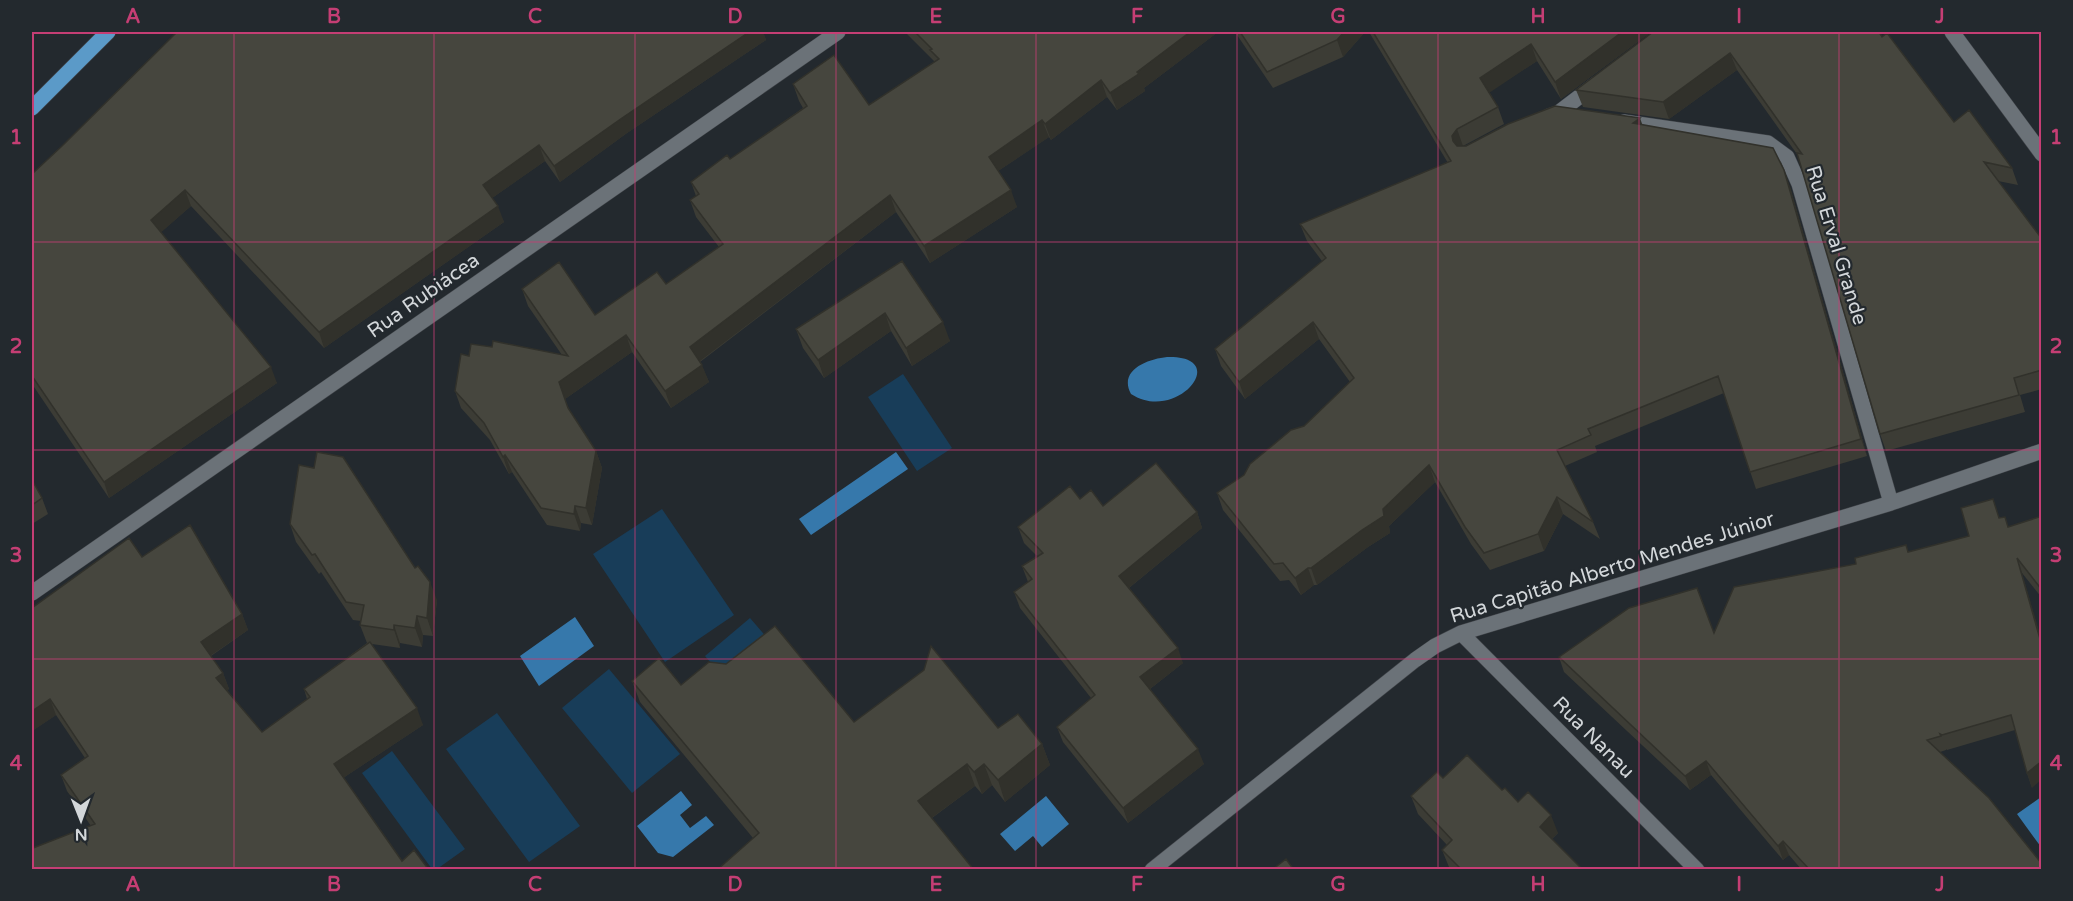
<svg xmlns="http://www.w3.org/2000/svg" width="2073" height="901" font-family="'Varela Round',sans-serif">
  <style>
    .park { fill: #183d59 }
    .water { fill: #3678ab }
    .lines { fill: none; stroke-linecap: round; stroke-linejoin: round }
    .minor-casing { stroke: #404449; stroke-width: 16 }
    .major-casing { stroke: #404449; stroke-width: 16 }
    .minor { stroke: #6b7278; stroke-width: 15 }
    .major { stroke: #5b9ac8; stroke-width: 15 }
    .wall { fill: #3c3c35 }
    .shaded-wall { fill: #31312b }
    .building { fill: #46463e; stroke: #31312b; stroke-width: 1.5 }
    .grid { fill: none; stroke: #c53e74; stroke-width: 1.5; stroke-opacity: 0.55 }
    .labels { text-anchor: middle; stroke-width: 4.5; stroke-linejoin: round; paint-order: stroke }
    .street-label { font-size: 20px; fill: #d3d7da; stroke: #23292e }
    .neatline { fill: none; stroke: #c53e74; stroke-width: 2 }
    .grid-label { font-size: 20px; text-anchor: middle; font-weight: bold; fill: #c53e74 }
  </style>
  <rect width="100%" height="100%" fill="#23292e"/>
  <path class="park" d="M903,374L952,448L917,471L868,397Z
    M662,509L734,615L665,662L593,554Z
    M750,618L775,647L729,684L705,656Z
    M609,669L680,754L632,793L562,708Z
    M497,713L580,826L529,862L446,749Z
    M392,751L465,849L437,869H432L362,773Z"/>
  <path class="water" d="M1167,357C1233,355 1177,424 1131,394C1118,370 1148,359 1167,357Z
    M896,452L908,469L811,535L799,519Z
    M575,617L594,646L539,686L520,656Z
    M681,791L692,805L680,815L690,828L706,816L714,825L673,857L658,853L637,826Z
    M1046,796L1069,824L1042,847L1033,836L1015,851L1000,834Z
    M2041,797H2042L2041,847L2017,814Z"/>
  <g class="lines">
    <defs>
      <path id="minor" d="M1952,32L2042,154
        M1549,116L1558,113L1596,84
        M1624,122L1768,143L1787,157L1799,184L1891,503
        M32,593L838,32
        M1461,633L1697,870
        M1152,870L1415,660L1435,646L1461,633L1891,503L2042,451"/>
      <path id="major" d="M32,108L108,32"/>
    </defs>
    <use href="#minor" class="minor-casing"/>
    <use href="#major" class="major-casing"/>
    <use href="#minor" class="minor"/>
    <use href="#major" class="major"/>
  </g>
  <path class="wall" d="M177,32H763L766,40L627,133L560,182L545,161L492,198L504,222L324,348L191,206L161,232L277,383L109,498L32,384V174L62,146Z
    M905,32H1218L1144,88L1145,91L1117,110L1107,97L1051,140L1049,137L998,171L1017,207L930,263L896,212L700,362L709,382L671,408L632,352L565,399L569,409L596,451L602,468L592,525L581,523L580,531L547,525L512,472L509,474L490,440L461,408L455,391L469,356L562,355L528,306L522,289L595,315L666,284L719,247L696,217L690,200L696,196L691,182L730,159L803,108L799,101L793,84L869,105L935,62Z
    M1235,32H1365L1343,57L1273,88Z
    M1369,32H1651L1561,99L1537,61L1489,92L1498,107L1504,124L1463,146L1642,125L1790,187L1867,456L1756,489L1724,393L1595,446L1597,452L1565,466L1593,522L1600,539L1563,514L1544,551L1490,570L1471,544L1435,482L1389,526L1390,533L1368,547L1317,585H1314L1301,595L1289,580L1280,581L1223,510L1217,493L1244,475L1304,426L1350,382L1319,339L1245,399L1221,366L1215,349L1322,261L1307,241L1300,224L1448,163Z
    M1653,32H1879L1954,122L2012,168L2018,185L1998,181L2042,239V389L2020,395L2025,412L1886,451L1880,434L1799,157L1737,70L1669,119L1583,107L1576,90Z
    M902,261L950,341L912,366L891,331L824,378L803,348L796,329Z
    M32,480L42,498L48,514L32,524Z
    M1080,499L1103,506L1197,512L1202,528L1129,588L1183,663L1150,689L1204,764L1128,823L1063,742L1057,727L1091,698L1020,608L1014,592L1028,582L1022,566L1037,556L1024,543L1018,527Z
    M2042,516V598L2022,573L2032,788L2027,773L2015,730L1947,750L1946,749V750L1940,752L2042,870H1802L1789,855L1783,860L1711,775L1690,790L1564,672L1559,657L1714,633L1856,564L1908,552L1969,536L2000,518L2008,527Z
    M290,524L437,600L433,636L423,635L422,647L400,643V648L372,644L423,725L343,778L402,861L33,848L91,826L67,791L61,775L85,758L56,715L32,731V608L142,557L242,614L248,630L211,656L223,673L229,689L227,690L262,732L307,699L304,689L367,643L360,625L361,621L353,620L321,572L319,574L296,542Z
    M632,681L681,685L854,722L998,728L1042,744L1050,765L1005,802L992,785L982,794L975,786L932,818L753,838L640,702Z
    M1443,778L1502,790L1558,833L1552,839L1583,870H1451L1449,867L1442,850L1447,845L1418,814L1411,796Z"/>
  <path class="shaded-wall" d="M749,32H763L766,40L627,133L560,182L554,166L622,118Z
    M1190,32H1218L1144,88L1145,91L1117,110L1110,93Z
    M1344,32H1365L1343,57L1337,40Z
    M1622,32H1651L1561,99L1555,82Z
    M1531,44L1537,61L1486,95L1480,78Z
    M1730,53L1737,70L1669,119L1663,102Z
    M1101,80L1107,97L1051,140L1045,124Z
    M1640,118L1646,135L1633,123Z
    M1042,120L1049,137L995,173L989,157Z
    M1457,129L1463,146L1459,158L1452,136Z
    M539,145L545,161L488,201L483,185Z
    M1784,170L1790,187L1867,456L1861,439Z
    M185,190L191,206L157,236L151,220Z
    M1011,190L1017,207L930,263L924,246Z
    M890,195L896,212L696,364L690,347Z
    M498,206L504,222L324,348L319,332Z
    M885,313L891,331L824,378L818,360Z
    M943,322L950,341L912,366L906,348Z
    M1313,322L1319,339L1245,399L1239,382Z
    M626,335L632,352L565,399L574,425L559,382Z
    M702,365L709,382L671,408L665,391Z
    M271,367L277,383L109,498L104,482Z
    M596,451L602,468L592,525L586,508Z
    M505,455L512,472L509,474L503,457Z
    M1429,465L1435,482L1389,526L1390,533L1368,547L1317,585L1311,568L1383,509Z
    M1557,497L1563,514L1544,551L1538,534Z
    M575,506L581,523L580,531L574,514Z
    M1197,512L1202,528L1125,591L1119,576Z
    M2017,558L2022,573L2042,641V646Z
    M1308,568L1314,585L1301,595L1295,578Z
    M430,582L437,600L433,636L427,618Z
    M242,614L248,630L207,658L201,642Z
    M417,616L423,635L422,647L415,628Z
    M394,625L400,643V648L394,630Z
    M1178,648L1183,663L1146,692L1140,677Z
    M223,673L229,689L222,694L216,678Z
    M50,699L56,715L32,731V711Z
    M417,708L423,725L340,780L334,764Z
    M1042,744L1050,765L1005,802L998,780Z
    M1198,749L1204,764L1128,823L1123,808Z
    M1706,761L1711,775L1690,790L1685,776Z
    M2042,761V779L2032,788L2027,773Z
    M967,764L975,786L926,822L918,801Z
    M984,764L992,785L982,794L974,772Z
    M1551,815L1558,833L1546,844L1540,827Z
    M1783,841L1789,855L1783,860L1778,846Z"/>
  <path class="building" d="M177,32H749L622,118L554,166L539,145L483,185L498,206L319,332L185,190L151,220L271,367L104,482L32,376V174L62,146Z
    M915,32H1190L1137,72L1139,74L1110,93L1101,80L1045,124L1042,120L989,157L1011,190L924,246L890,195L690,347L702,365L665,391L626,335L559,382L568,408L596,451L586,508L575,506L574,514L541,508L505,455L503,457L484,423L455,391L461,354L469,356L471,344L492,347L493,341L568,356L522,289L559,262L595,315L657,272L666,284L723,244L690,200L699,194L691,182L727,155L730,159L807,106L793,84L834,55L869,105L939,59L930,50L932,49Z
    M1240,32H1344L1337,40L1267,72Z
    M1373,32H1622L1555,82L1531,44L1480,78L1498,107L1457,129L1452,136L1453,141L1457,146H1466L1508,124L1555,106L1640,118L1633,123L1773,148L1784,170L1861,439L1750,472L1718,376L1588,429L1591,435L1557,450L1593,522L1557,497L1538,534L1484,553L1465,527L1429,465L1383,509L1384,516L1362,530L1311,568H1308L1295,578L1283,563L1274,564L1217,493L1244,475L1250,464L1291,430L1304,426L1354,378L1313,322L1239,382L1215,349L1326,258L1300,224L1451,161Z
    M1653,32H1879L1882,37L1887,33L1954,122L1969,110L2012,168L1984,162L2042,239V370L2014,378L2019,395L1880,434L1797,153L1802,154L1730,53L1663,102L1576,90Z
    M902,261L943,322L906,348L885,313L818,360L796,329Z
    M317,452L343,457L415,568L418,566L430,582L427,618L417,616L415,628L394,625V630L360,625L364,605L346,602L315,554L312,555L290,524L299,465L314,468Z
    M1156,463L1197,512L1119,576L1178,648L1140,677L1198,749L1123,808L1057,727L1095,695L1014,592L1032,579L1022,566L1043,553L1018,527L1070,486L1080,499L1091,490L1103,506Z
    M32,480L42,498L32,505Z
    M1993,499L1999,518L2005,517L2008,527L2042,516V590L2017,558L2042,646V761L2027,773L2011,715L1942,735L1940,734L1941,736L1927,740L1989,798L2042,864V870H1810L1783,841L1778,846L1706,761L1685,776L1559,657L1629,608L1697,588L1714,633L1734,587L1856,564L1855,558L1906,545L1908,552L1969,536L1961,508Z
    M190,525L242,614L201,642L223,673L216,678L262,732L310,697L304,689L370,642L417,708L334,764L402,861L414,850L429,870H32V846L33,848L95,824L61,775L88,756L50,699L32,711V608L129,538L142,557Z
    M775,626L854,722L924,670L931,646L998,728L1018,714L1042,744L998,780L984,764L974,772L967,764L918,801L974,870H717L759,833L632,681L659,658L681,685L709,662L726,664Z
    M1467,755L1502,790L1505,788L1518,802L1528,792L1551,815L1540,827L1583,870H1462L1442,850L1452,840L1411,796L1437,772L1443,778Z
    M1286,859L1294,870H1272Z"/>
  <path class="grid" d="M234,32V870M434,32V870M635,32V870M836,32V870M1036,32V870M1237,32V870M1438,32V870M1639,32V870M1839,32V870M32,242H2042M32,450H2042M32,659H2042"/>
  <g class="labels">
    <g class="street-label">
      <text transform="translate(1837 245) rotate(73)" y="7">Rua Erval Grande</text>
      <text transform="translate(423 295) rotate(-35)" y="7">Rua Rubiácea</text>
      <text transform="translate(1612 567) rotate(-17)" y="7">Rua Capitão Alberto Mendes Júnior</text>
      <text transform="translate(1594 737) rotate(45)" y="7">Rua Nanau</text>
    </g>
  </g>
  <rect width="2073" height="901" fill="none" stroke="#23292e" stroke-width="66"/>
  <g transform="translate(81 820) rotate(179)" stroke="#23292e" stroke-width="4.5" paint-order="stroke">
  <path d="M0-4.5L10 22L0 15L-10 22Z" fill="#d3d7da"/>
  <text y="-9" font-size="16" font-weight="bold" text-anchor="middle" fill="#d3d7da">N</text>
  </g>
  <rect x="33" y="33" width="2007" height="835" class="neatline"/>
  <g class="grid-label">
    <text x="133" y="23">A</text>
    <text x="334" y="23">B</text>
    <text x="535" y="23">C</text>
    <text x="735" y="23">D</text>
    <text x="936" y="23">E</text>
    <text x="1137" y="23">F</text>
    <text x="1338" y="23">G</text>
    <text x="1538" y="23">H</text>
    <text x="1739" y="23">I</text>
    <text x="1940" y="23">J</text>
    <text x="16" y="144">1</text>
    <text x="2056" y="144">1</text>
    <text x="16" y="353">2</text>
    <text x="2056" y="353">2</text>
    <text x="16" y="562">3</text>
    <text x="2056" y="562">3</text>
    <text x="16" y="770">4</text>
    <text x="2056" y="770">4</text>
    <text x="133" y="891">A</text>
    <text x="334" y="891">B</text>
    <text x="535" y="891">C</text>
    <text x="735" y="891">D</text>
    <text x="936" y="891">E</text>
    <text x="1137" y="891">F</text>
    <text x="1338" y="891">G</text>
    <text x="1538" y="891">H</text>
    <text x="1739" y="891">I</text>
    <text x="1940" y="891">J</text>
  </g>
</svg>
